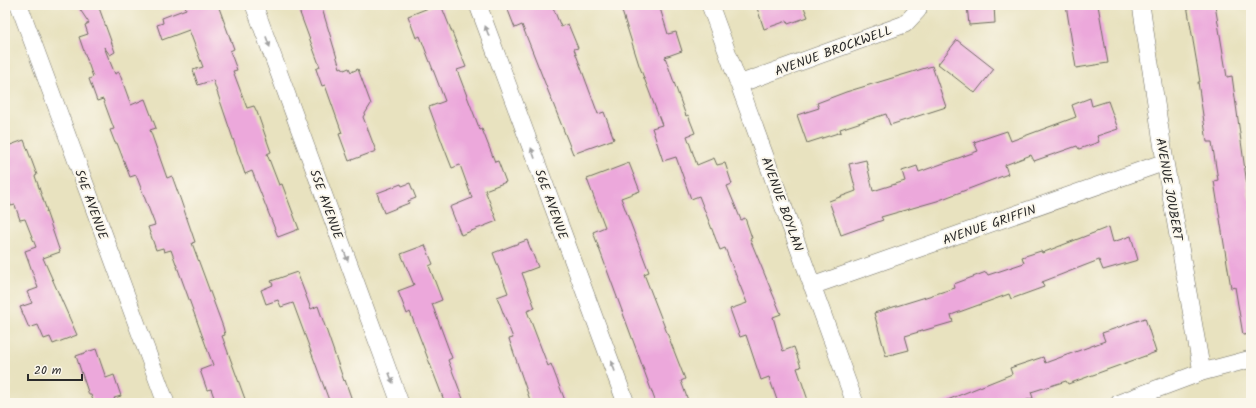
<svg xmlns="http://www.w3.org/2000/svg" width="1256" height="408" font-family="Kalam,sans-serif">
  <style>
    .building { fill: #eca8db }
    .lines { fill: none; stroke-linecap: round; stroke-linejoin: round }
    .minor-casing { stroke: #6d6b5f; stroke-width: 18 }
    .minor { stroke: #fff; stroke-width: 17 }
    .oneway { fill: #a0a0a0 }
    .labels { text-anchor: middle; stroke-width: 4; stroke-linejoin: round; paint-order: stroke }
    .street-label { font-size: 13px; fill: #2b2b2b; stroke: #fbf7ec }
  </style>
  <rect width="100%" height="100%" fill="#fbf7ec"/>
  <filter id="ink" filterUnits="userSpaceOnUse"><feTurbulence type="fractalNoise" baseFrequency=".025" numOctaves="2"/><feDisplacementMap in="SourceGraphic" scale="8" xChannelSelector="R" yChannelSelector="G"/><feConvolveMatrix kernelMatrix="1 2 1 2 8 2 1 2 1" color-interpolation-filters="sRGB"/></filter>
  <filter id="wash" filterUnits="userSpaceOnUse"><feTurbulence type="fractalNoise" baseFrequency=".012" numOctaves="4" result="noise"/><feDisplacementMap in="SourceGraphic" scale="16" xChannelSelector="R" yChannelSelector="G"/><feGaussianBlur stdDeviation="0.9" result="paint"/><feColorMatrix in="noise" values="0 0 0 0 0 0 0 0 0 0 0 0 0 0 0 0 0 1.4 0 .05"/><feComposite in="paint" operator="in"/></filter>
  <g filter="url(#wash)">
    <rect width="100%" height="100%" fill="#e8e2bf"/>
    <g id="blocks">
      <path class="building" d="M77,5H98L115,52L110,55L104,47L115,74L119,72L131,105L145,99L156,128L150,130L167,178L172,176L181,201L195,242L192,243L223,327L225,335L222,336L245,399L235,403H216L211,389L207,390L200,370L213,365L171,250L164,252L163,248L156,250L148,227L155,225L136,175L130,177L117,143H115L110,130L114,129L103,99L97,101L89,79L93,77L79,37L88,34L85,25L89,23Z
        M185,5H218L234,49L230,51L237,70L233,71L247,108L254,106L257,112L271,152L267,154L279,185L282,184L299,229L278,237L252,171L245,174L213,80L198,85L193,70L203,67L189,30L162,40L157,25L163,23L162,18L186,9Z
        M297,5H321L340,68L342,67L344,70L349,68L351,72L358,69L371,104L363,117L376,151L349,161L339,134L342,133L337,119L325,85L322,86L316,69L320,67Z
        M436,5H441L466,67L457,70L480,130L482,129L495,162L498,161L506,182L485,190L497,221L461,235L450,207L472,198L460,165L452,168L443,145L429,107L445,101L420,36L416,38L408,16Z
        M506,5H552L561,27L568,24L578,48L574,49L598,114L604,112L614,139L573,154L522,25L515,28Z
        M620,5H659L668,34L676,32L682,51L665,57L686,116L688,115L695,133L687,136L697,165L714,158L717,165L725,163L732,184L727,186L741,220L745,218L752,238L750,239L781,314L773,317L783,351L794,347L801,367L797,368L809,403H778L769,377L761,380L746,335L740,337L730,309L747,303L725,248L720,250L699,196L691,199L676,157L663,161L652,128L662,125L639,65Z
        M756,5H803L808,17L788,24L787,21L764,29Z
        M967,5H994L995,23L969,25Z
        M1066,5H1098L1108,63L1076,68Z
        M1187,5H1215L1227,77L1232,76L1249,199H1251V334L1243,335L1235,287L1231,288L1214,181L1218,180L1212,142H1207L1198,82H1200Z
        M957,40L994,69L975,93L938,64Z
        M932,66L946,107L890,125L886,114L840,129L841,132L807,143L797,115L819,108L817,103L846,92Z
        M1090,98L1092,106L1108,101L1118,129L1097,136L1099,142L1079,149L1077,146L1034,161L1031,155L1005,165L1008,174L937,201L881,217L883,220L841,235L829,201L856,191L849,164L866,160L873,191L905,181L902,171L917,166L919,172L978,151L974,142L1007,131L1011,141L1076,117L1072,105Z
        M24,140L37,175L35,176L47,211H46L60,252L43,258L77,335L53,344L50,337L44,339L38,325L29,328L20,307L32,303L27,292L38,288L25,251L36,247L25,219L20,220L15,205L11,206L5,189V147Z
        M629,163L640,191L621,198L649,272L644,274L685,379L681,381L689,403H656L593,232L605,227L587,179Z
        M410,183L416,198L408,201L409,203L384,213L377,193L401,184L402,186Z
        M1109,227L1113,242L1131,236L1138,260L1103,270L1099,260L1042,282L1044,287L1011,299L1009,294L951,315L953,322L905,336L909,350L886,356L874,313L955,288L954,284L986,272L988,275L1024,263L1022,257L1041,251L1042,253Z
        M527,240L538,267L522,273L535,308L527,311L548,366L551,364L566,403H531L509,339L513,338L497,297L508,293L493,253Z
        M425,245L433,264L429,266L442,300L432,304L452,358L448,360L463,399L452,403H445L410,312L407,314L398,291L414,285L401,254Z
        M297,272L311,309L318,306L344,381L345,380L353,403H330L293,303L281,307L278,300L266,304L261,290L273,285L271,281Z
        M1145,318L1156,352L1068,384L1066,381L1031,392L1033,398L1018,403H940L1012,374L1010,368L1043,357L1045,363L1105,341L1102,333Z
        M96,349L106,378L114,375L121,396L114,398L116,403H94L91,395H89L76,356Z"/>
    </g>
  </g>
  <g filter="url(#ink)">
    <use href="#blocks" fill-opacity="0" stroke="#6d6b5f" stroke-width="1"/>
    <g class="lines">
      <defs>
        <path id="minor" d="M19,5L166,403
          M254,5L400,403
          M478,5L626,403
          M710,5L855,403
          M1141,5L1165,162L1202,372
          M739,84L905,24L918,10V5
          M812,286L1165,162
          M1119,403L1202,372L1251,359"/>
      </defs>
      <use href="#minor" class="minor-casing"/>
      <use href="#minor" class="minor"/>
    </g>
    <defs><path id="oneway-solid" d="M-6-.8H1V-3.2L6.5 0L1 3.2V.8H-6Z"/></defs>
    <g class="oneway">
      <use href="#oneway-solid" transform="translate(487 31) rotate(-110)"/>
      <use href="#oneway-solid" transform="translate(268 42) rotate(70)"/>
      <use href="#oneway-solid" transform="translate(533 153) rotate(-110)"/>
      <use href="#oneway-solid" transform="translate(346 256) rotate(70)"/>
      <use href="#oneway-solid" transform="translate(613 366) rotate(-110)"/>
      <use href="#oneway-solid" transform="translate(391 378) rotate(69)"/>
    </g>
  </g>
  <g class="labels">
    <g class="street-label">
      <text transform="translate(833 50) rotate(-20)" y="5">AVENUE BROCKWELL</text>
      <text transform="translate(1170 189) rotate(80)" y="5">AVENUE JOUBERT</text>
      <text transform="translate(92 204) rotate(70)" y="5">54E AVENUE</text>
      <text transform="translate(327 204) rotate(70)" y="5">55E AVENUE</text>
      <text transform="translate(552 204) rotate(70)" y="5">56E AVENUE</text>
      <text transform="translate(783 204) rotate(70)" y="5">AVENUE BOYLAN</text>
      <text transform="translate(989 224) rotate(-19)" y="5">AVENUE GRIFFIN</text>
    </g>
  </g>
  <rect width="1256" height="408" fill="none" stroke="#fbf7ec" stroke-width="20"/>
  <path d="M28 374v6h54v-6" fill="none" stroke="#2b2b2b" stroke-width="2"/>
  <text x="34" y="374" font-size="12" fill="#2b2b2b" stroke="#fbf7ec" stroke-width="3" paint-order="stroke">20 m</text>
</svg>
